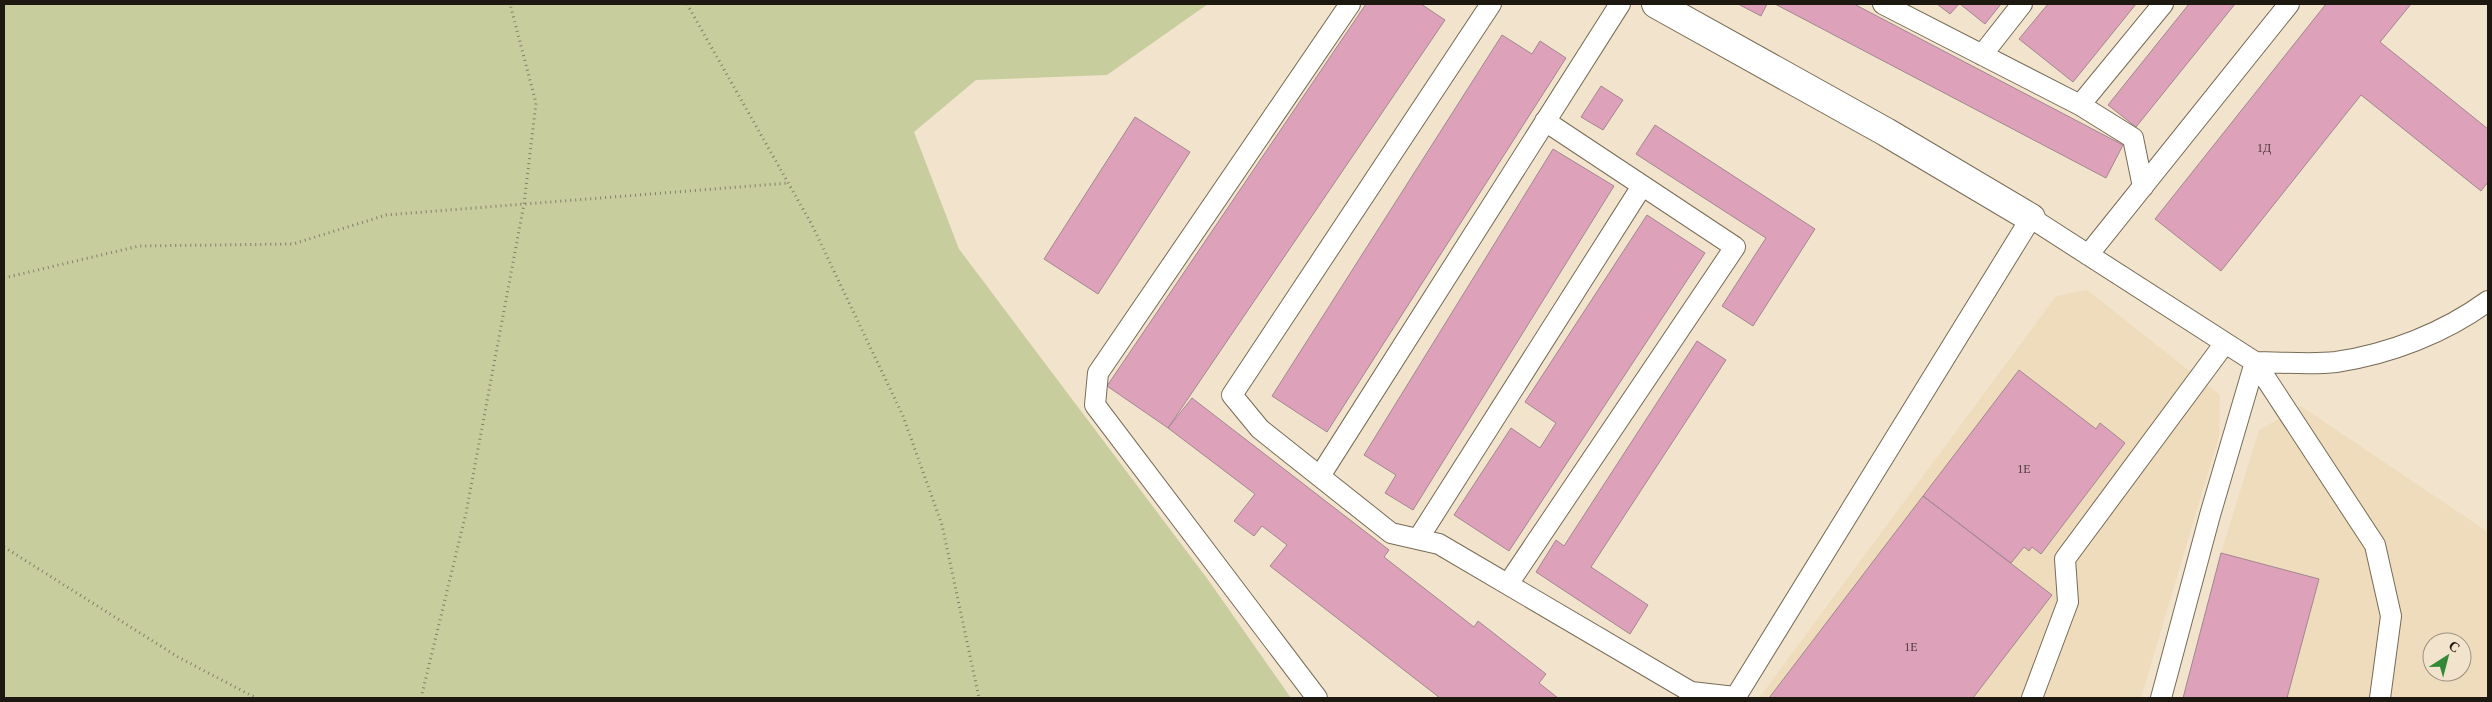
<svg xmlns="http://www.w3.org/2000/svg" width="2492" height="702" font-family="Georgia,serif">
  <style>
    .built { fill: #eedcbc; fill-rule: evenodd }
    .green { fill: #c8cd9e }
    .building { fill: #dda2b9; stroke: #a28791 }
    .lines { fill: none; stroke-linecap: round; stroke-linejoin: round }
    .service-casing { stroke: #786b56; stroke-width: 22 }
    .minor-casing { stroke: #786b56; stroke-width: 30 }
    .path { stroke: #867c6d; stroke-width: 3; stroke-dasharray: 1 4; stroke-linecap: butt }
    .service { stroke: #fff; stroke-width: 20 }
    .minor { stroke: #fff; stroke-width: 28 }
    .labels { text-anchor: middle; stroke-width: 5; stroke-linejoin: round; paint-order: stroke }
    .number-label { font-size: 12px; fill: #4d3a3a }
  </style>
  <rect width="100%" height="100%" fill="#f2e4cc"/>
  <path class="built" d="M2087,290L2220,395L2219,436L2141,698H1759L2056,296Z
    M2301,406L2488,532V698H2183L2221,553L2259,430ZM2432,642H2462V672H2432Z"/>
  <path class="green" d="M4,4H1208L1107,75L976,80L914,132L959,249L1209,581L1291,698H4Z"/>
  <path class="building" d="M1366,4H1421L1445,20L1168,428L1107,386Z
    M1738,4H1767L1761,16Z
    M1775,4H1854L2123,145L2106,178Z
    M1937,4H1959L1950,14Z
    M1960,4H2001L1985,24Z
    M2048,4H2136L2073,82L2019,39Z
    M2189,4H2235L2136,127L2108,105Z
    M2326,4H2411L2380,42L2488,129V182L2481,191L2361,95L2221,271L2155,219Z
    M1502,35L1532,54L1540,41L1566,58L1327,432L1272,396Z
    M1601,86L1623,100L1603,130L1581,117Z
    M1135,117L1190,152L1098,294L1044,259Z
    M1655,125L1815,229L1753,326L1722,306L1766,238L1636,154Z
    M1553,149L1614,186L1413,510L1385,493L1396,475L1364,455Z
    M1647,215L1705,253L1509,551L1454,515L1511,428L1540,448L1556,423L1525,402Z
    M1697,341L1726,360L1591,567L1648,605L1630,634L1536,572L1556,540L1564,546Z
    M2019,370L2096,429L2100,423L2125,443L2041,554L2032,547L2029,551L2024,547L2011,563L1923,496Z
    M1192,398L1389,550L1384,557L1474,627L1478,621L1546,674L1539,683L1558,698H1440L1270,566L1287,545L1262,526L1254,536L1234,521L1255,494L1168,428Z
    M1923,496L2052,595L1973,698H1769Z
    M2221,553L2319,579L2287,698H2183Z"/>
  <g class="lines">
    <defs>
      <path id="service" d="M1491,4L1232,395L1260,429L1391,533L1439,544L1691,692L1735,697
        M1883,4L2080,105
        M1982,55L2022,4
        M2143,187L2133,138L2080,105L2163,4
        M2088,255L2289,4
        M2255,362L2375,545L2391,616L2380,698
        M2255,362C2281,362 2310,365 2336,362C2390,354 2444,333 2488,301
        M1320,476L1620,4
        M1418,539L1642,186
        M1508,584L1735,247L1545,121
        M1317,698L1095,405L1098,373L1350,4
        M1735,698L2031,218L2255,362L2210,515L2161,698
        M2032,698L2068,602L2065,559L2225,343"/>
      <path id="minor" d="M1656,4L1886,132L2031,218"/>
    </defs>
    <use href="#service" class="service-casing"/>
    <use href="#minor" class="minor-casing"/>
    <path class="path" d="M687,4L812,225L903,416L942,525L979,698
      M4,278L139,246L293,244L386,215L789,183
      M4,547L178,657L256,698
      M421,698L466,513L524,204L536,103L510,4"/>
    <use href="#service" class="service"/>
    <use href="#minor" class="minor"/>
  </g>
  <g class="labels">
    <g class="number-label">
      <text x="2264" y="152">1Д</text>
      <text x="2024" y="473">1Е</text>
      <text x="1911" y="651">1Е</text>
    </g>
  </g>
  <rect width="2492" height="702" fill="none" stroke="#1d1810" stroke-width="10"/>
  <g transform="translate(2447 657) rotate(36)"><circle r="24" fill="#f2e4cc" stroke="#9d9281"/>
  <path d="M0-4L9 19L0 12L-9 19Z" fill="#318837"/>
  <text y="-8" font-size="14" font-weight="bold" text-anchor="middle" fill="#1d1810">С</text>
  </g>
</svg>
